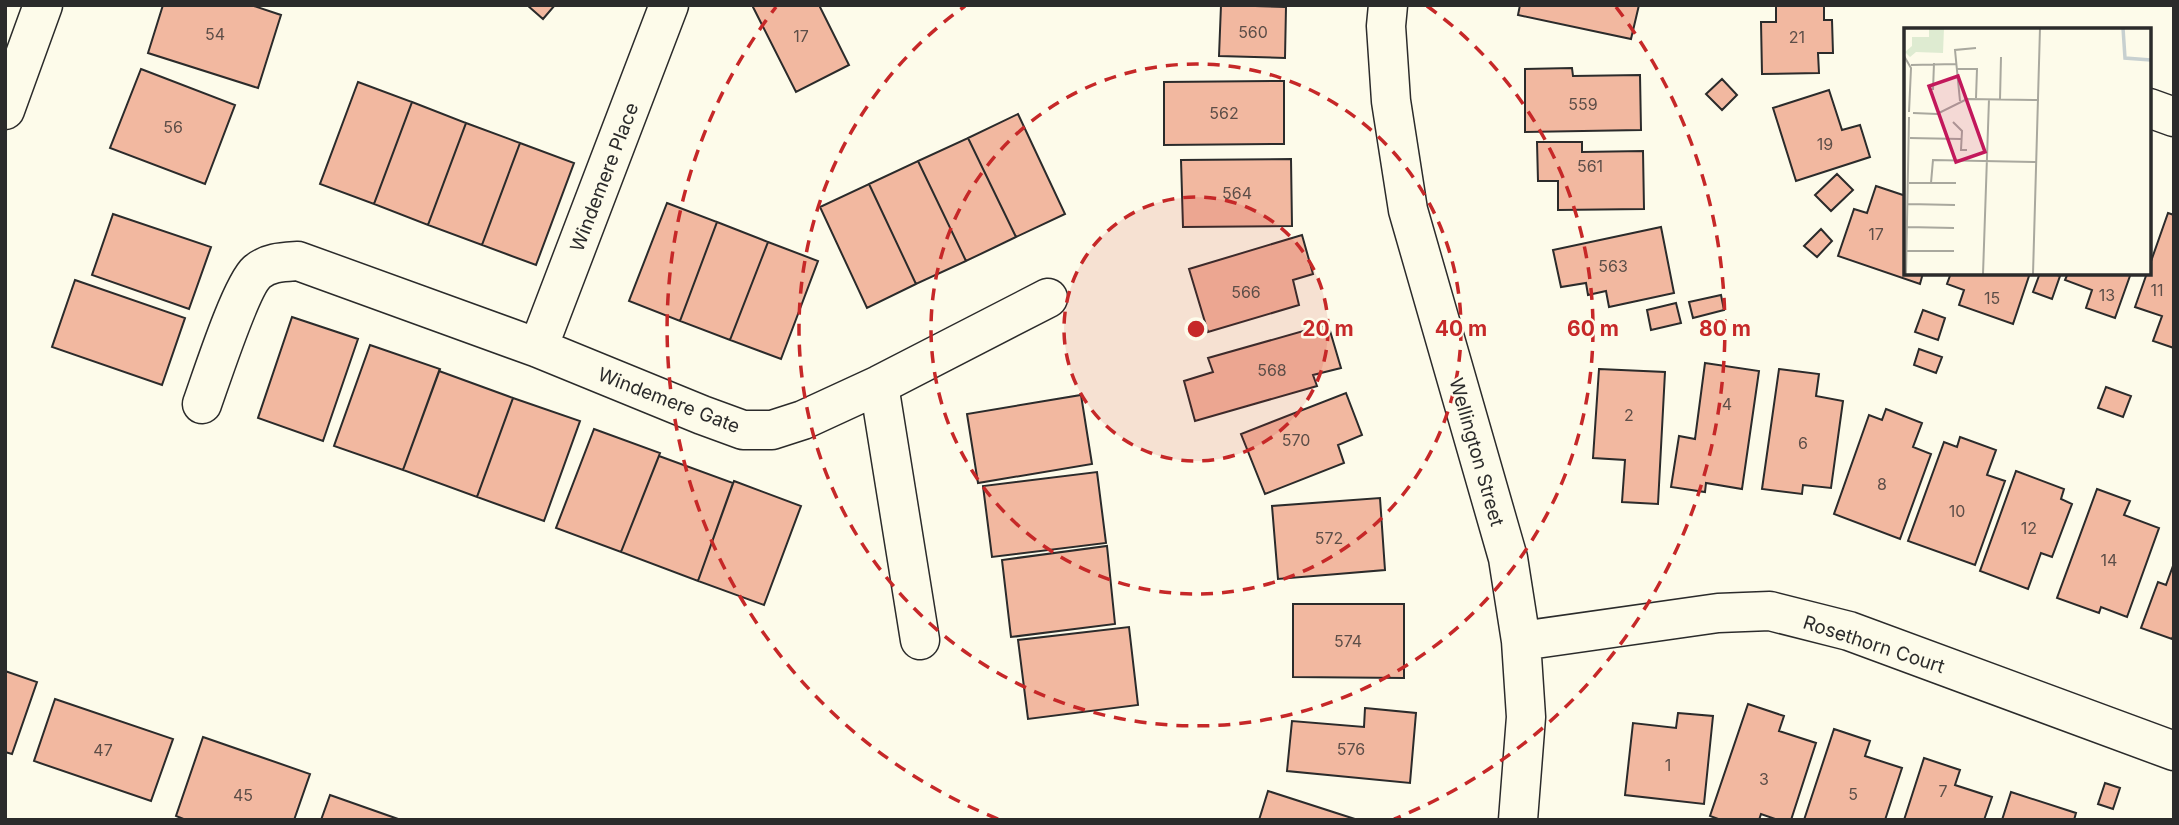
<svg xmlns="http://www.w3.org/2000/svg" width="2179" height="825" font-family="Inter,sans-serif">
  <style>
    .building { fill: #f2b8a0; stroke: #2b2b2b; stroke-width: 2 }
    .lines { fill: none; stroke-linecap: round; stroke-linejoin: round }
    .minor-casing { stroke: #2b2b2b; stroke-width: 41 }
    .minor { stroke: #fdfbea; stroke-width: 38 }
    .ring { fill: none; stroke: #c62828; stroke-width: 3.5; stroke-dasharray: 12 9 }
    .labels { text-anchor: middle; stroke-width: 5; stroke-linejoin: round; paint-order: stroke }
    .number-label { font-size: 16px; fill: #5d4e48 }
    .street-label { font-size: 19px; fill: #2b2b2b; stroke: #fdfbea }
    .inset-river { fill: none; stroke: #c7d0d0; stroke-width: 3.5 }
    .inset-road { fill: none; stroke: #a9a89e; stroke-width: 2 }
    .view { fill: #c2185b; fill-opacity: 0.15; stroke: #c2185b; stroke-width: 3.5 }
    .inset-edge { fill: none; stroke: #2b2b2b; stroke-width: 3.5 }
    .centre { fill: #c62828; stroke: #fdfbea; stroke-width: 3.5 }
    .ring-label { font-size: 21px; text-anchor: middle; font-weight: bold; fill: #c62828; stroke: #fdfbea; stroke-width: 5; stroke-linejoin: round; paint-order: stroke }
  </style>
  <rect width="100%" height="100%" fill="#fdfbea"/>
  <path class="building" d="M163,5H251L281,15L258,88L148,53Z
    M527,5H555L543,19Z
    M756,5H819L849,65L796,92L753,7Z
    M1221,5L1286,7L1285,58L1219,56Z
    M1520,5H1639L1631,39L1518,15Z
    M1776,5H1824V20H1832L1833,53H1818L1819,73L1762,74L1761,22H1776Z
    M1572,68L1573,76L1640,75L1641,130L1525,132V69Z
    M141,69L235,105L205,184L110,148Z
    M1722,79L1737,95L1722,110L1706,94Z
    M1284,81V144L1164,145V82Z
    M358,82L412,102L374,204L320,184Z
    M1829,90L1842,130L1860,125L1870,157L1796,181L1773,108Z
    M412,102L466,123L428,225L374,204Z
    M1018,114L1065,214L1016,237L968,138Z
    M466,123L520,143L482,245L428,225Z
    M968,138L1016,237L966,261L918,161Z
    M1537,142H1582V152L1643,151L1644,209L1558,210V181H1538Z
    M520,143L574,163L536,265L482,245Z
    M1291,159L1292,226L1183,227L1181,160Z
    M918,161L966,261L916,284L869,184Z
    M1837,174L1853,190L1831,211L1815,195Z
    M869,184L916,284L867,308L820,207Z
    M1876,186L1906,196V273H1923L1920,284L1838,256L1854,209L1867,213Z
    M667,203L717,222L680,321L629,301Z
    M2168,213L2174,215V348L2153,341L2162,316L2135,307L2147,273H2149V267Z
    M113,214L211,247L189,309L92,275Z
    M717,222L768,242L730,340L680,321Z
    M1661,227L1674,293L1609,307L1606,291L1588,295L1586,283L1561,287L1553,250Z
    M1821,229L1832,241L1817,257L1804,246Z
    M1302,235L1313,274L1293,280L1299,305L1208,332L1189,269Z
    M768,242L818,261L781,359L730,340Z
    M1951,273H2030L2013,324L1959,305L1964,290L1947,284Z
    M2040,273H2052L2060,276L2052,299L2033,292Z
    M2068,273H2131L2115,318L2086,308L2092,290L2065,280Z
    M75,280L185,318L162,385L52,347Z
    M1721,295L1724,310L1693,318L1689,302Z
    M1676,303L1681,323L1651,330L1647,310Z
    M1923,310L1945,318L1938,340L1915,332Z
    M292,317L358,339L323,441L258,418Z
    M1328,324L1341,368L1313,375L1317,386L1195,421L1184,381L1213,372L1208,358Z
    M370,345L440,369L403,470L334,446Z
    M1919,349L1942,357L1936,373L1914,365Z
    M1705,363L1759,371L1742,489L1706,483L1705,492L1671,487L1679,436L1695,439Z
    M1599,369L1665,372L1658,504L1622,502L1625,460L1593,458Z
    M1779,369L1819,374L1816,396L1843,401L1831,488L1803,485L1802,494L1762,489Z
    M439,371L513,398L477,497L403,470Z
    M2106,387L2131,396L2123,417L2098,408Z
    M1346,393L1362,435L1338,445L1344,463L1265,494L1241,434Z
    M1081,395L1092,464L978,483L967,414Z
    M513,398L580,421L544,521L477,497Z
    M1886,409L1922,423L1913,447L1931,454L1900,539L1834,514L1869,415L1882,420Z
    M594,429L660,453L621,552L556,528Z
    M1960,437L1996,450L1987,475L2005,481L1975,565L1908,541L1944,442L1957,447Z
    M659,456L733,483L698,581L621,552Z
    M2016,471L2064,489L2061,499L2072,504L2052,557L2041,553L2028,589L1980,571Z
    M1097,472L1106,543L992,557L983,486Z
    M734,481L801,506L764,605L698,581Z
    M2097,489L2130,501L2124,515L2159,528L2127,617L2101,607L2099,613L2057,598Z
    M1380,498L1385,570L1278,579L1272,506Z
    M1107,546L1115,624L1011,637L1002,560Z
    M2174,563V634L2172,639L2141,628L2158,582L2166,585Z
    M1293,604H1404V678L1293,677Z
    M1129,627L1138,705L1028,719L1018,640Z
    M5,671L37,682L12,754L5,752Z
    M55,699L173,739L151,801L34,761Z
    M1748,704L1784,716L1779,731L1816,743L1791,820H1778L1761,814L1759,820H1721L1710,816Z
    M1365,708L1416,713L1410,783L1287,771L1292,721L1364,727Z
    M1678,713L1713,716L1704,804L1625,795L1633,723L1676,728Z
    M1834,729L1870,741L1865,756L1902,768L1885,820H1804Z
    M203,737L310,774L294,820H186L176,816Z
    M1924,758L1960,770L1955,785L1992,797L1984,820H1904Z
    M2105,783L2120,788L2113,809L2098,804Z
    M1268,791L1358,820H1259Z
    M2011,792L2076,813L2074,820H2002Z
    M330,795L401,820H321Z"/>
  <g class="lines">
    <defs>
      <path id="minor" d="M1388,5L1386,26L1391,101L1408,210L1508,558L1521,641L1526,717L1518,820
        M2149,108L2174,117
        M5,110L43,5
        M538,348L669,5
        M879,385L920,640
        M202,404C211,379 241,286 257,272C269,262 283,262 298,261L538,348L702,415L743,430H772L803,420L879,385L1048,298
        M1521,641L1718,613L1770,611L1849,631L2174,751"/>
    </defs>
    <use href="#minor" class="minor-casing"/>
    <use href="#minor" class="minor"/>
  </g>
  <circle cx="1196" cy="329" r="132" fill="#c62828" fill-opacity=".12"/>
  <g class="ring">
    <circle cx="1196" cy="329" r="132"/>
    <circle cx="1196" cy="329" r="265"/>
    <path d="M1427 6A397 397 0 1 1 965 6"/>
    <path d="M998 819A529 529 0 0 1 776 7M1616 7A529 529 0 0 1 1394 819"/>
  </g>
  <g class="labels">
    <g class="number-label">
      <text x="1253" y="38">560</text>
      <text x="215" y="40">54</text>
      <text x="801" y="42">17</text>
      <text x="1797" y="43">21</text>
      <text x="1583" y="110">559</text>
      <text x="1224" y="119">562</text>
      <text x="173" y="133">56</text>
      <text x="1825" y="150">19</text>
      <text x="1590" y="172">561</text>
      <text x="1237" y="199">564</text>
      <text x="1876" y="240">17</text>
      <text x="1613" y="272">563</text>
      <text x="2157" y="296">11</text>
      <text x="1246" y="298">566</text>
      <text x="2107" y="301">13</text>
      <text x="1992" y="304">15</text>
      <text x="1272" y="376">568</text>
      <text x="1727" y="410">4</text>
      <text x="1629" y="421">2</text>
      <text x="1296" y="446">570</text>
      <text x="1803" y="449">6</text>
      <text x="1882" y="490">8</text>
      <text x="1957" y="517">10</text>
      <text x="2029" y="534">12</text>
      <text x="1329" y="544">572</text>
      <text x="2109" y="566">14</text>
      <text x="1348" y="647">574</text>
      <text x="1351" y="755">576</text>
      <text x="103" y="756">47</text>
      <text x="1668" y="771">1</text>
      <text x="1764" y="785">3</text>
      <text x="1943" y="797">7</text>
      <text x="1853" y="800">5</text>
      <text x="243" y="801">45</text>
    </g>
    <g class="street-label">
      <text transform="translate(604 177) rotate(-69)" y="7">Windemere Place</text>
      <text transform="translate(669 400) rotate(21)" y="7">Windemere Gate</text>
      <text transform="translate(1477 452) rotate(74)" y="7">Wellington Street</text>
      <text transform="translate(1874 644) rotate(18)" y="7">Rosethorn Court</text>
    </g>
  </g>
  <g transform="translate(1904 28)">
    <rect width="247" height="247" fill="#fdfbea"/>
    <path d="M25,0H40L39,25L12,24L6,29L1,24L8,18V9H25Z" fill="#deebd1"/>
    <path class="inset-river" d="M219,0L221,30L247,32"/>
    <path class="inset-road" d="M0,28L7,40L5,84M7,37L52,36M53,41H73L72,70M29,62L30,35M96,71L97,29M56,73L51,22L72,20M9,85L33,86L63,71L135,72M49,94L58,103L57,122H63M6,110L57,111M5,155H52M27,155L29,132L133,134M4,176L51,177M3,199L50,200M3,223H50M2,246L5,89M79,246L85,71M129,246L136,0"/>
    <path class="view" d="M54,48L81,124L52,134L25,58Z"/>
    <rect width="247" height="247" class="inset-edge"/>
  </g>
  <circle cx="1196" cy="329" r="10" class="centre"/>
  <g class="ring-label">
    <text x="1328" y="336">20 m</text>
    <text x="1461" y="336">40 m</text>
    <text x="1593" y="336">60 m</text>
    <text x="1725" y="336">80 m</text>
  </g>
  <rect width="2179" height="825" fill="none" stroke="#2b2b2b" stroke-width="14"/>
</svg>
